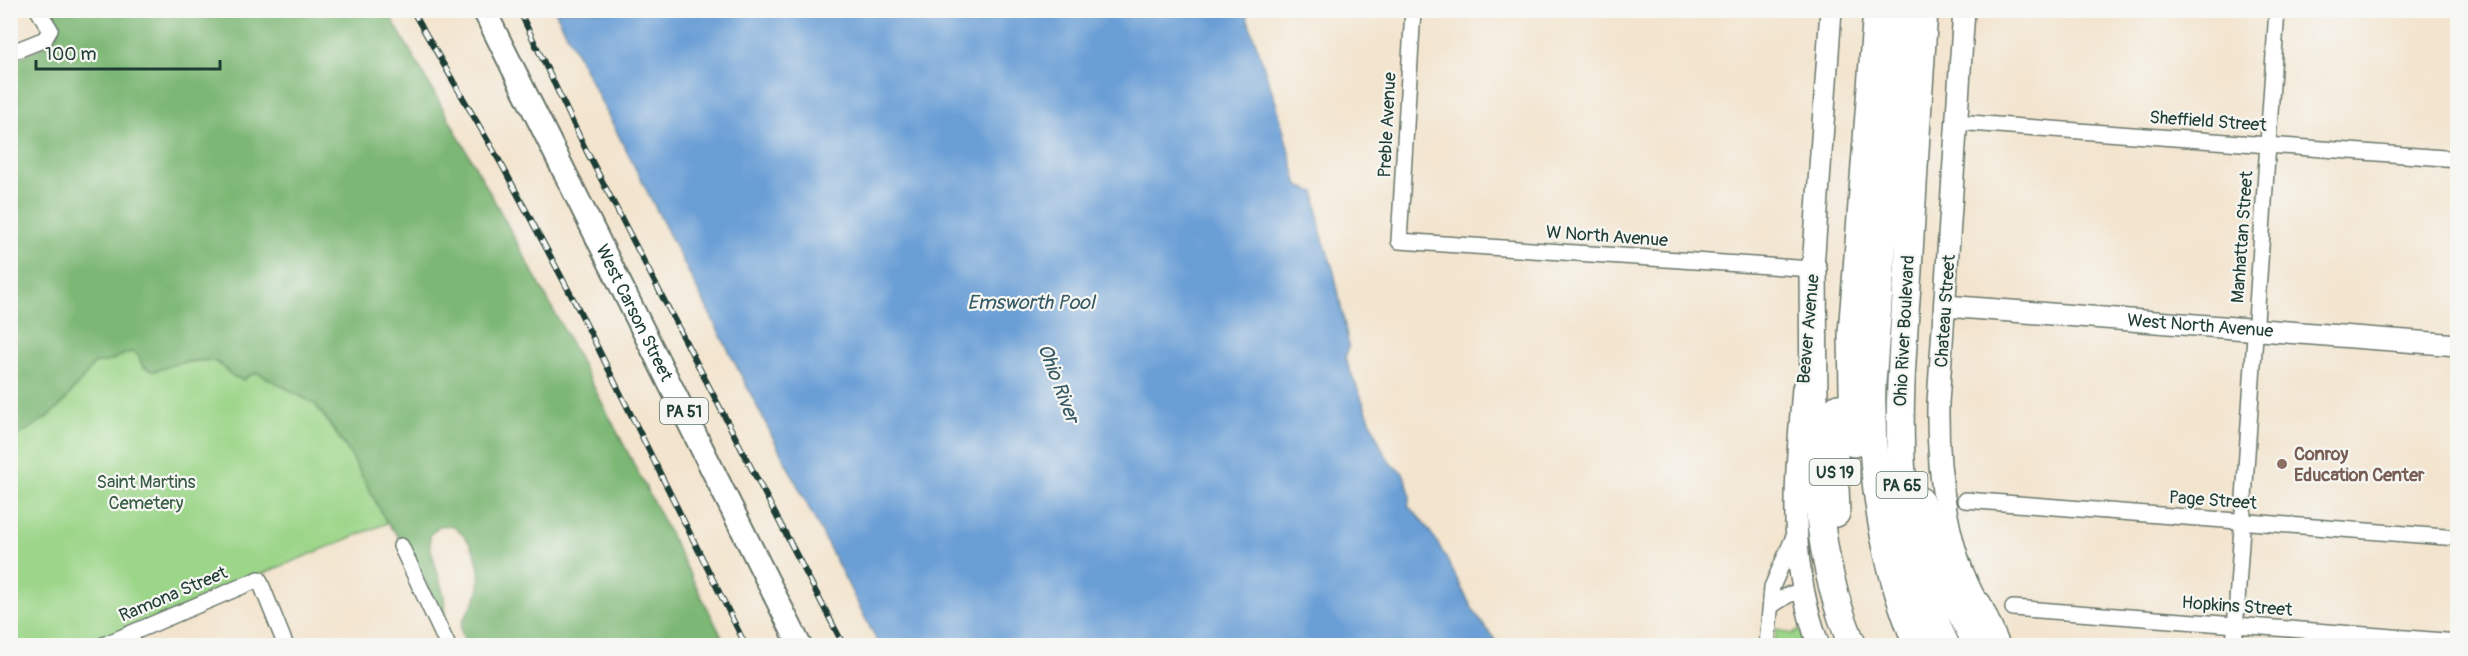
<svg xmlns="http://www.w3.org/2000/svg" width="2468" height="656" font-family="Pangolin,sans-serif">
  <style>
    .green { fill: #9cd689; stroke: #5e8a5e; stroke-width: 1.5 }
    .forest { fill: #7db775; stroke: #4e7a54; stroke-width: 1.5 }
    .water { fill: #6a9fd6; stroke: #446e85; stroke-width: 1.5 }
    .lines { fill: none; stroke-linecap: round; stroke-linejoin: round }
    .street-casing { stroke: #69776a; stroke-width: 18 }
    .secondary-casing { stroke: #69776a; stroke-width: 24 }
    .primary-casing { stroke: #69776a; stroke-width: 26 }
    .highway-casing { stroke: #69776a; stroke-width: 30 }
    .street { stroke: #fff; stroke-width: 15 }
    .secondary { stroke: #fff; stroke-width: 21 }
    .primary { stroke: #fff; stroke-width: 22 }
    .highway { stroke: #fff; stroke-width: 27 }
    .rail-casing { stroke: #1f3d34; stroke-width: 6 }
    .rail { stroke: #f6f6f2; stroke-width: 4; stroke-dasharray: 11; stroke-linecap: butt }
    .education-dot { fill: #8d6e63; stroke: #f6f6f2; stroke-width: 2 }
    .labels { text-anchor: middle; stroke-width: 4.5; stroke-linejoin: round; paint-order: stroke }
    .shield { fill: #f6f6f2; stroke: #60746d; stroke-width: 1.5 }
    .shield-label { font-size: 16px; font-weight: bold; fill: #1f3d34 }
    .street-label { font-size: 18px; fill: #1f3d34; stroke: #f6f6f2 }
    .education-label { font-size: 18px; font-weight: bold; fill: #785e54; stroke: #f6f6f2; text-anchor: start }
    .park-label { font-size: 18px; fill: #385c45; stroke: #f6f6f2 }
    .water-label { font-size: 20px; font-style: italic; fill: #365a65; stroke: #f6f6f2 }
  </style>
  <rect width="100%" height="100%" fill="#f6f6f2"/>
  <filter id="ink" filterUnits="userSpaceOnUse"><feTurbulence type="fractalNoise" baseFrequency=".0167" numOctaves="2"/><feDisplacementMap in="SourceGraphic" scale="12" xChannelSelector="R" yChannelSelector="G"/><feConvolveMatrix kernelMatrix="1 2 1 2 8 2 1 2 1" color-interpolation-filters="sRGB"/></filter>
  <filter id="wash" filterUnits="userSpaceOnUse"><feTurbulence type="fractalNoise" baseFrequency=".008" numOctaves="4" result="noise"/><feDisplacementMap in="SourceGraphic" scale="24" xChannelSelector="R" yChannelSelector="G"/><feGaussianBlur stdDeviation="1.35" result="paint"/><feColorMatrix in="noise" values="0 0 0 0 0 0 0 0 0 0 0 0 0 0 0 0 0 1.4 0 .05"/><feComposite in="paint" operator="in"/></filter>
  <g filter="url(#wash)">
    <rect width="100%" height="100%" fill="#f3e4ce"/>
    <path class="green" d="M134,352L138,355L143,367L152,371L173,364L212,360L243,380L250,375L258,373L315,404L349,452L387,523L247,580L97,645L11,646V440L46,418L62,404L95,363L110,361L127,353Z
      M1776,629L1792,634L1800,629L1803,641L1787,645H1775Z"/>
    <path class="forest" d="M46,11H387C508,218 618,431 726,645H467C464,640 461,635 461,628C462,618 469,611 474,602C485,582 479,552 464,536C456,527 450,524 439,526L430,535V546L444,596L445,615L442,618L408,547L387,523L349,452L328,421L315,404L258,373L250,375L243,380C224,376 226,363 213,361C202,359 185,361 175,364C167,366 160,371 152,371L143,366L138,355L134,352L127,353L110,361L94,364L62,404L46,418L11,440V62L45,46Z"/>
    <path class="water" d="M555,11H1245L1277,106L1298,186L1315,192L1321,233L1334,272L1349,346L1345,358L1382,449L1392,465L1403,473L1407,483L1410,495L1408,506C1437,532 1453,574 1472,608C1480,621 1490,633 1499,645H879Z"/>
  </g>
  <g filter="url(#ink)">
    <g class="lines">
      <defs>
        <path id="street" d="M1413,10L1399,241L1813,269
          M10,53L45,39L50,29L38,10
          M1956,122L2458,159
          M1965,500L2458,538
          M401,546L448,646
          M1771,606L1788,595L1802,591
          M2013,608L2458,642
          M101,646L259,579L286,646
          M1767,646L1772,587L1795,534
          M2234,646L2277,10"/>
        <g id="secondary">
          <path d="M1964,10L1938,403C1937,470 1946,560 1986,616"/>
          <path d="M1812,282L1831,10"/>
          <path id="s1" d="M1945,306L2458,345"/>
          <path d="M1803,388C1796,480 1786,557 1819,646"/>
        </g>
        <g id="primary">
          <path id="s2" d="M484,10L800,646"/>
        </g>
        <path id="highway" d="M1900,10L1872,383C1870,473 1882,562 1918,646
          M1924,10C1918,97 1913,183 1908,270C1899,402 1886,522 1946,646
          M1813,269C1813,315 1814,361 1814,407C1816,489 1819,569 1853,646
          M1854,443L1852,334L1877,10
          M1920,501L1944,580L1978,646
          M1836,513L1834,457L1838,408
          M1978,605L1996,646"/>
      </defs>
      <use href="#street" class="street-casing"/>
      <use href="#secondary" class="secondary-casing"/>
      <use href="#primary" class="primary-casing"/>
      <use href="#highway" class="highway-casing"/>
      <use href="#street" class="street"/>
      <use href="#secondary" class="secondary"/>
      <use href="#primary" class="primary"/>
      <use href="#highway" class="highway"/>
      <defs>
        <path id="rail" d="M412,10L503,167L579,310L746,646
          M519,10L586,150L844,646"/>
      </defs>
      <use href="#rail" class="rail-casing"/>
      <use href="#rail" class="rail"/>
    </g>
  </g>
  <circle class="education-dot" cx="2282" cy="464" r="6"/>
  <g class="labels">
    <g class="shield">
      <rect x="660" y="398" width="48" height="26" rx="4.5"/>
      <rect x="1809.5" y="459" width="51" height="26" rx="4.5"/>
      <rect x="1876.5" y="472" width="51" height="26" rx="4.5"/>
    </g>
    <g class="shield-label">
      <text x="684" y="417">PA 51</text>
      <text x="1835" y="478">US 19</text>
      <text x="1902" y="491">PA 65</text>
    </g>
    <g class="street-label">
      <text transform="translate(2208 121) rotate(4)" y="6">Sheffield Street</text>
      <text transform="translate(1387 125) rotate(-87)" y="6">Preble Avenue</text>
      <text transform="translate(1607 236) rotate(4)" y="6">W North Avenue</text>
      <text transform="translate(2242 237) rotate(-86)" y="6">Manhattan Street</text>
      <text transform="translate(1945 311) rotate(-86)" y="6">Chateau Street</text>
      <text dy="6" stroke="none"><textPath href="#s2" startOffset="338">West Carson Street</textPath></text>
      <text dy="6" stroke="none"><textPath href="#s1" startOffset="256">West North Avenue</textPath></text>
      <text transform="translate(1808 329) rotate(-85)" y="6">Beaver Avenue</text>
      <text transform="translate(1904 331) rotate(-87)" y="6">Ohio River Boulevard</text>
      <text transform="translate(2213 500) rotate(4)" y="6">Page Street</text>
      <text transform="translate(173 594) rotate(-23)" y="6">Ramona Street</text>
      <text transform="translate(2237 606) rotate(4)" y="6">Hopkins Street</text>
    </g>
    <g class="education-label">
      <text x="2294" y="460">Conroy<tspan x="2294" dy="21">Education Center</tspan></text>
    </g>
    <g class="park-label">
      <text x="146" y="488">Saint Martins<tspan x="146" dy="21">Cemetery</tspan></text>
    </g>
    <g class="water-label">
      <text x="1031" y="309">Emsworth Pool</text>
      <text transform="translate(1059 383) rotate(69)" y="7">Ohio River</text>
    </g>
  </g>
  <rect width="2468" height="656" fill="none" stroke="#f6f6f2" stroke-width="36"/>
  <path d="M36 60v9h184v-9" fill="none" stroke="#1f3d34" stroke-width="3"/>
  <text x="45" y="60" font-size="18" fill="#1f3d34" stroke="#f6f6f2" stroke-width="4.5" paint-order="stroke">100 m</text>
</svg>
